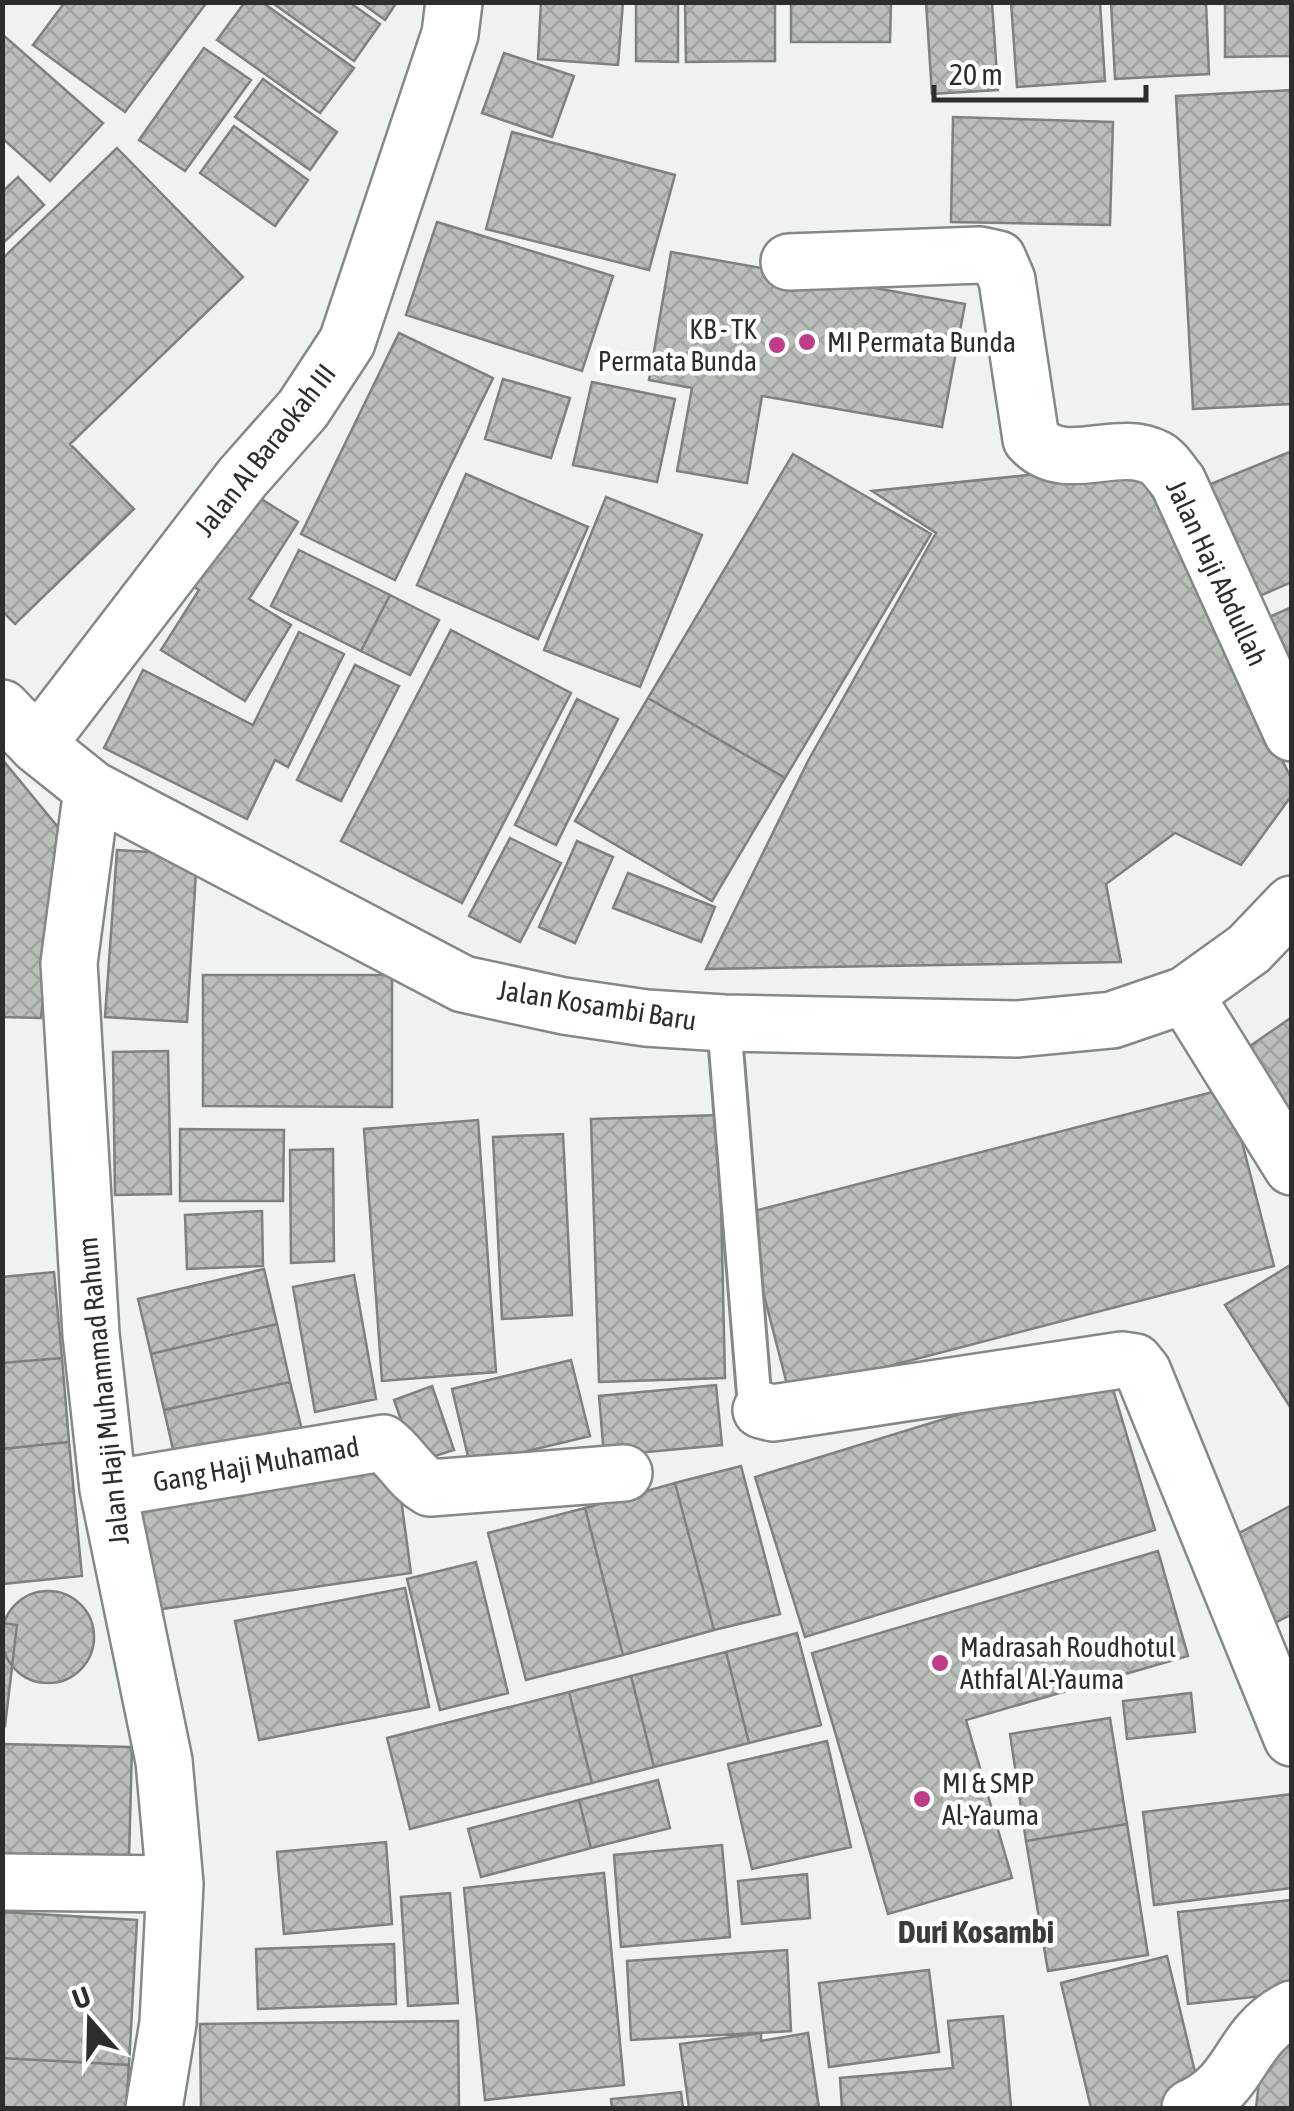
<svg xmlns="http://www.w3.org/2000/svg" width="1294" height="2111" font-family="'Asap Condensed',sans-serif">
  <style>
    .building { fill: url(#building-cross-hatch); stroke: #7e827e; stroke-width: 2.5 }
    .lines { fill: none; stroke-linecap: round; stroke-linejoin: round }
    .lane-casing { stroke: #848985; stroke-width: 38 }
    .street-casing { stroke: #848985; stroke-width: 60 }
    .lane { stroke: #fff; stroke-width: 32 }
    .street { stroke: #fff; stroke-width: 55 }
    .poi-dot { fill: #be3d87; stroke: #fefffe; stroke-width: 4 }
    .labels { text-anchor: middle; stroke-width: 9; stroke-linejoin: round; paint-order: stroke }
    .poi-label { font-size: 28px; fill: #2c2e2c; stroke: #fefffe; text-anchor: start }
    .street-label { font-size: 28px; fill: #2c2e2c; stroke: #fefffe }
    .quarter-label { font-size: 32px; font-weight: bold; fill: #393d39; stroke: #fefffe }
  </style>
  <defs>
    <pattern id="building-cross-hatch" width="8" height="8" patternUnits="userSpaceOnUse" patternTransform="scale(2.5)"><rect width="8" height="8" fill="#babfba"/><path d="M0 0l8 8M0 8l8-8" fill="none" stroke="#a0a4a0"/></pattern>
  </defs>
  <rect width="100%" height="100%" fill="#eef3ef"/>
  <path class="building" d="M65,2H207L125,112L33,45Z
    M245,2H262L354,68L320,113L217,40Z
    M271,2H349L380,24L354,61Z
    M360,2H397L385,20Z
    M541,2H623L618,65L538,59Z
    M636,2H678V62L636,61Z
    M685,2H775V61L686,62Z
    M791,2H891L890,42H791Z
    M926,2H992L998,90L932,94Z
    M1011,2H1100L1105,81L1017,87Z
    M1111,2H1206L1209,74L1115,79Z
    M1225,2H1292V56L1225,57Z
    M2,34L103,123L50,181L2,138Z
    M204,48L251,80L185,171L139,140Z
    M504,53L574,76L552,137L482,113Z
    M263,79L337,132L310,170L235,117Z
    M1292,90V404L1193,409L1176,96Z
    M953,117L1113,122L1110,225L951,222Z
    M234,126L308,180L275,226L200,173Z
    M512,132L675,175L649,270L486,229Z
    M117,148L243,277L70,444L134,509L15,624L2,611V259Z
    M18,177L44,205L2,244V192Z
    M437,222L613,276L582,371L406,315Z
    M671,252L965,304L942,427L762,396L747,483L677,471L692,388L649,380Z
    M399,333L493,378L395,580L301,534Z
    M503,379L570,398L551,458L485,439Z
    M592,382L675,399L657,482L573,465Z
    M1292,451V582L1243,603L1196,490Z
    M793,454L931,534L785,778L648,698Z
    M1137,464L1292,780V795L1241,865L1175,833L1106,884L1121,962L706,969L808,761L936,533L872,491Z
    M466,474L588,527L538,639L417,585Z
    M242,487L298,522L249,599L291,625L245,701L161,650L199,590L184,581Z
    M606,497L702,535L640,687L544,650Z
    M299,550L390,595L361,651L271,606Z
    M390,595L439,620L410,675L361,651Z
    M1292,607V698L1258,622Z
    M451,630L571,693L462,903L341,841Z
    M299,632L344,654L288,767L275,760L247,819L104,748L143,670L253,725Z
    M355,665L399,686L341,801L297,780Z
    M648,698L785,778L712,901L575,821Z
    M577,699L618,719L556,845L515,825Z
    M2,759L61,831L41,1018L2,1017Z
    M510,838L561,863L520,942L469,916Z
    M577,841L613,857L575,943L539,927Z
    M117,850L197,855L187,1022L105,1017Z
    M628,873L715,907L701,942L613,908Z
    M203,975H392V1107L203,1106Z
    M1292,1017V1134L1237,1055Z
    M168,1051L171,1194L115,1195L113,1052Z
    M1228,1088L1274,1266L789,1392L743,1214Z
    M719,1115L725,1378L599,1382L591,1119Z
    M478,1120L496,1372L382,1381L364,1129Z
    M180,1129L284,1130L283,1201H180Z
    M563,1134L572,1315L502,1319L493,1137Z
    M333,1149L334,1261L291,1263L290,1150Z
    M262,1211L263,1266L187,1269L185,1215Z
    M1292,1264V1410L1225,1305Z
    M264,1269L277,1324L151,1354L138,1299Z
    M54,1272L62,1358L2,1363V1277Z
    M354,1275L376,1399L315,1412L293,1287Z
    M277,1324L290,1382L164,1410L151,1354Z
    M62,1358L69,1442L2,1449V1363Z
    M571,1360L590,1436L470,1465L452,1389Z
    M1107,1369L1155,1530L805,1637L755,1477Z
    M290,1382L304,1438L177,1467L164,1410Z
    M716,1385L722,1445L604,1456L599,1396Z
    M432,1386L454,1450L416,1462L394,1400Z
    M69,1442L82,1576L2,1584V1449Z
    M741,1466L780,1614L714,1630L675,1483Z
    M397,1469L411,1573L148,1611L134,1506Z
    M675,1483L714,1630L623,1655L585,1508Z
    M1292,1505V1614L1271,1625L1226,1540Z
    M585,1508L623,1655L526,1680L488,1533Z
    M1158,1551L1188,1656L966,1720L1012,1878L888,1914L812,1653Z
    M476,1562L508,1693L440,1710L407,1579Z
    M405,1588L429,1707L259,1740L235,1621Z
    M2 1637a46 46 0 1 1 92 0a46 46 0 1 1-92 0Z
    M2,1623L17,1625L5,1726H2Z
    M797,1633L821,1725L749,1743L726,1652Z
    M726,1652L749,1743L654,1767L631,1676Z
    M631,1676L654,1767L592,1783L569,1692Z
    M569,1692L592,1783L410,1829L387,1738Z
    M1191,1693L1195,1732L1127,1739L1123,1701Z
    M1110,1718L1127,1824L1026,1841L1010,1734Z
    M827,1741L851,1847L752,1869L728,1764Z
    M2,1744L132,1747L129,1859L2,1856Z
    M658,1780L670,1828L591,1848L579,1800Z
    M1292,1794V1888L1154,1905L1143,1812Z
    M579,1800L591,1848L481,1877L468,1829Z
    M1127,1824L1148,1955L1048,1971L1026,1841Z
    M386,1842L392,1924L284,1934L277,1852Z
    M722,1845L730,1937L621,1947L614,1855Z
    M604,1873L624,2085L485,2100L464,1888Z
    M807,1874L810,1918L742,1924L738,1881Z
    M450,1893L458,2003L408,2006L401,1897Z
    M1292,1900V1993L1188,2004L1178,1912Z
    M2,1912L137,1920L129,2065L2,2058Z
    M394,1944L396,2004L258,2009L256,1949Z
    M787,1950L791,2031L631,2040L627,1961Z
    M1167,1956L1202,2101L1170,2108H1091L1061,1983Z
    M929,1970L939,2052L829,2067L819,1983Z
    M1292,2014V2108H1256L1265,2029Z
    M1003,2016L1011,2107L1008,2108H842L840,2078L953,2068L948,2021Z
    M458,2021L459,2108H201L200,2024Z
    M761,2033V2041L808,2033L819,2108H689L680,2044Z
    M2,2058L129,2065L126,2108H2Z
    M681,2092L683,2108H612L611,2099Z"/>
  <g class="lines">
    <defs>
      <path id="lane" d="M724,1023L754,1394L761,1410"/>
      <path id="street" d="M789,262L980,255L998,259L1007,280L1031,439C1065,476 1116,437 1156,458C1164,462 1172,475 1178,482L1292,733
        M2,708L37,745L92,789L463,984L564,1006L646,1018L724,1023L1018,1029L1112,1020L1185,995L1249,949L1292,904
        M37,745L242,478L303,409L347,342L450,34L454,2
        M92,789L69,963L91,1334L108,1489L164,1761L175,1884L168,2023L154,2108
        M1185,995L1292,1167
        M761,1410L773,1413L1122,1360L1135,1362L1143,1372L1292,1738
        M108,1489L383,1443C402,1457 408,1475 430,1488L624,1473
        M2,1882L175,1884
        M1190,2108C1245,2084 1237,2037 1292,2009"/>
    </defs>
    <use href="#lane" class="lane-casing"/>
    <use href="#street" class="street-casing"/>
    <use href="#lane" class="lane"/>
    <use href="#street" class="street"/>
  </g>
  <g class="poi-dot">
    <circle cx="807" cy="342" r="10"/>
    <circle cx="777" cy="345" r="10"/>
    <circle cx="940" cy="1663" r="10"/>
    <circle cx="922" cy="1799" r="10"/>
  </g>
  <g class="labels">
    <g class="poi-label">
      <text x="757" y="339" text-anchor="end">KB - TK<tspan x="757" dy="32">Permata Bunda</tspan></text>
      <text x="827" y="352">MI Permata Bunda</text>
      <text x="960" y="1657">Madrasah Roudhotul<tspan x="960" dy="32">Athfal Al-Yauma</tspan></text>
      <text x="942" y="1793">MI &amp; SMP<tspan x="942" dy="32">Al-Yauma</tspan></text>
    </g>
    <g class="street-label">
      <text transform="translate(265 450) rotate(-52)" y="10">Jalan Al Baraokah III</text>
      <text transform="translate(1217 573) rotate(65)" y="10">Jalan Haji Abdullah</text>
      <text transform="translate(597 1005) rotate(9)" y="10">Jalan Kosambi Baru</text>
      <text transform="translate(103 1391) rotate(-96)" y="10">Jalan Haji Muhammad Rahum</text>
      <text transform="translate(256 1464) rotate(-10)" y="10">Gang Haji Muhamad</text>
    </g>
    <g class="quarter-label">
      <text x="976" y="1943">Duri Kosambi</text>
    </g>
  </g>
  <rect width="1294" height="2111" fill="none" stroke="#2c2e2c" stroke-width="10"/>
  <g transform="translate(90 2021) rotate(340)" stroke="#fefffe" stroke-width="8" paint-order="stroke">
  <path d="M0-8L18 38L0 25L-18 38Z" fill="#2c2e2c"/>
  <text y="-15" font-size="28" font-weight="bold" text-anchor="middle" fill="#2c2e2c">U</text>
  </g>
  <path d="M934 85v15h212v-15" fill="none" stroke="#2c2e2c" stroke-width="5"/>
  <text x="949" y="85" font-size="30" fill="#2c2e2c" stroke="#fefffe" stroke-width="8" paint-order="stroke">20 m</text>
</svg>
